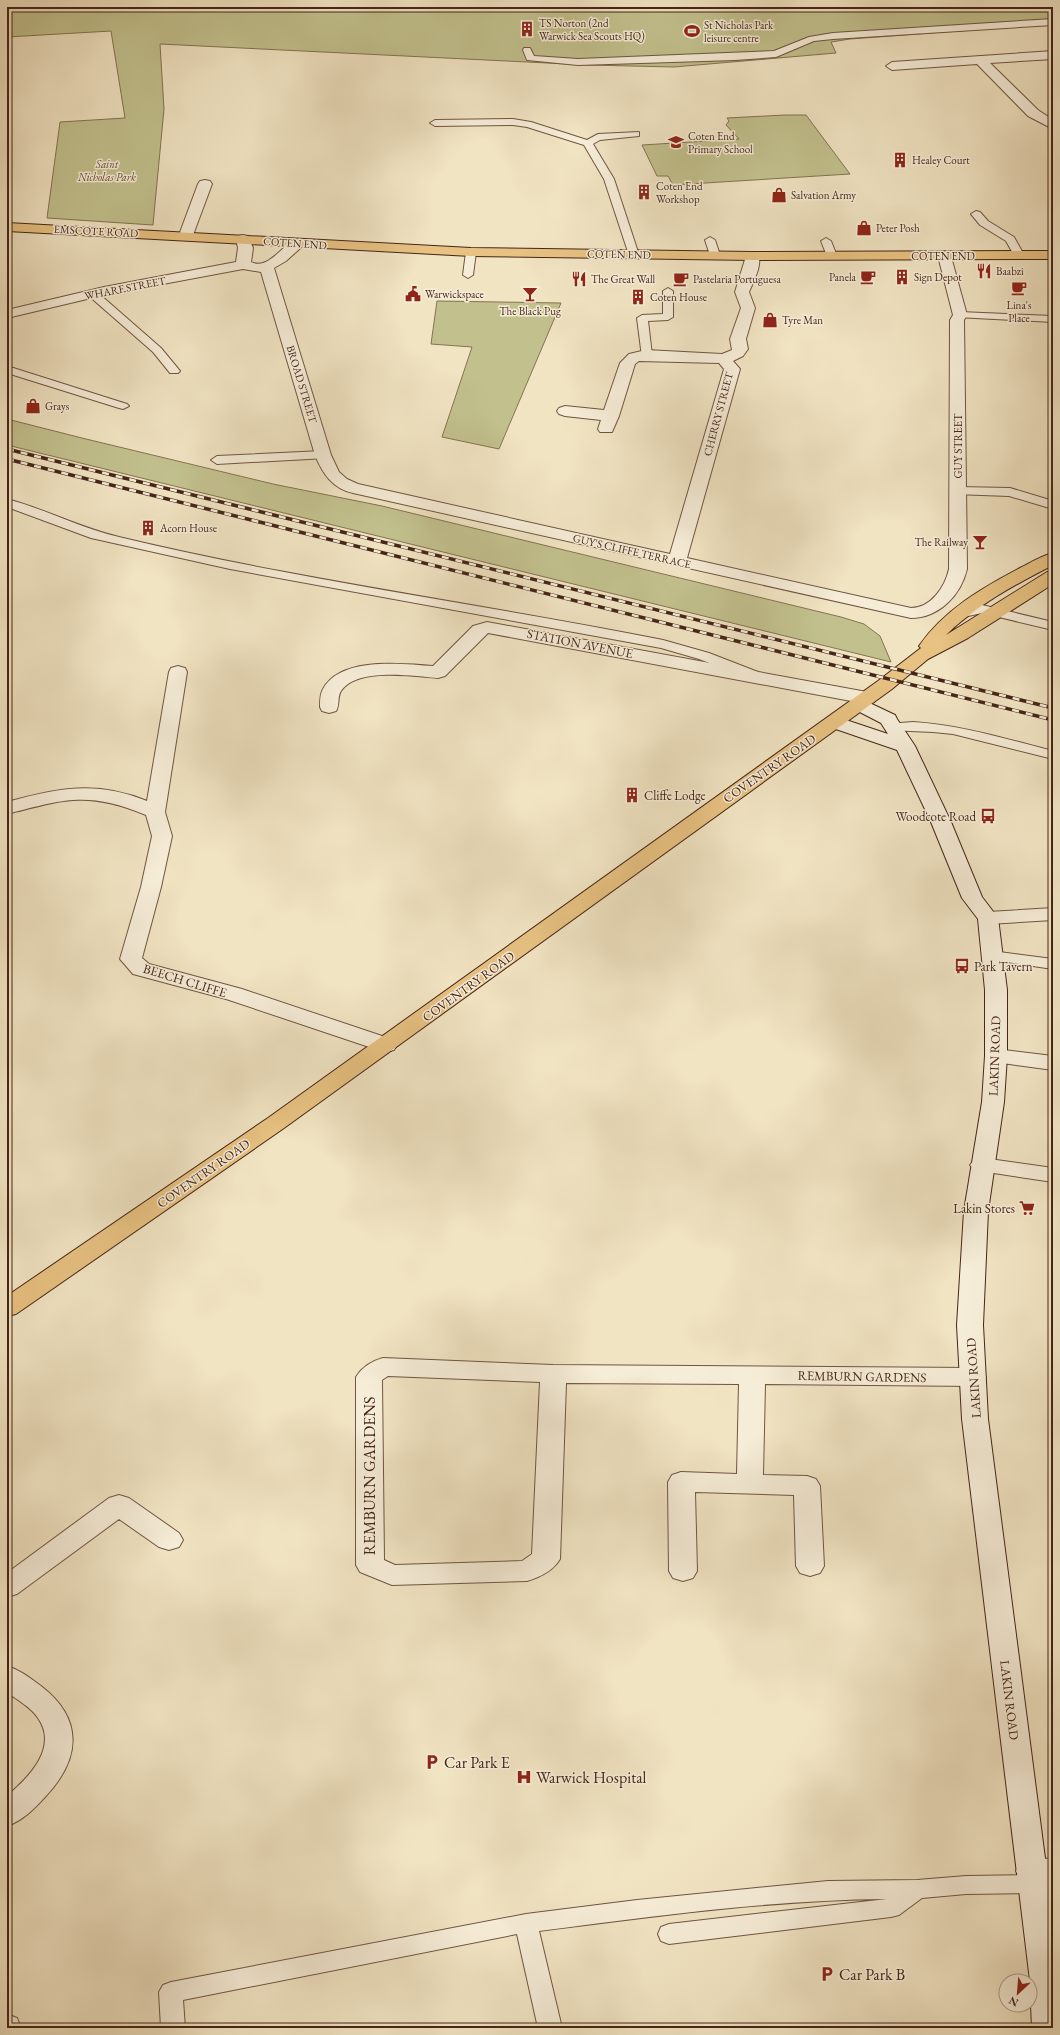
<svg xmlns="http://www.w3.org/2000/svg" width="1060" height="2035" font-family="'EB Garamond',serif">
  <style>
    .green { fill: #c2c18e; stroke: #847352 }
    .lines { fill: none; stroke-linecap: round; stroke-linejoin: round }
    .lane-casing { stroke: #705542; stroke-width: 2 }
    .street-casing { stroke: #705542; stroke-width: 2 }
    .secondary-casing { stroke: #452517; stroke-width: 2 }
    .primary-casing { stroke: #452517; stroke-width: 2 }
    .lane { fill: #f6edd8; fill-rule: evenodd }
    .street { fill: #f6edd8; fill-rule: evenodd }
    .secondary { fill: #f6edd8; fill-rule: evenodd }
    .primary { fill: #e8c282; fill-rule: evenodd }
    .rail-casing { stroke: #452517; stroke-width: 3.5 }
    .rail { stroke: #f6edd8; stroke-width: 2.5; stroke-dasharray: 7; stroke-linecap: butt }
    .labels { text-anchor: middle; stroke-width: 3; stroke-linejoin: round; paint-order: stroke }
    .far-poi-label { font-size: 11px; fill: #452517; stroke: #f6edd8; text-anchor: start }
    .far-park-label { font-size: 11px; font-style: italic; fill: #644c35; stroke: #f6edd8 }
    .far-street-label { font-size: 11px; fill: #452517; stroke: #f6edd8 }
    .street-label { font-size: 13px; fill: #452517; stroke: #f6edd8 }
    .poi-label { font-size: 13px; fill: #452517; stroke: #f6edd8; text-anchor: start }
    .near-street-label { font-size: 16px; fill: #452517; stroke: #f6edd8 }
    .near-poi-label { font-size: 16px; fill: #452517; stroke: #f6edd8; text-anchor: start }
  </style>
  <rect width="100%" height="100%" fill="#f1e4c3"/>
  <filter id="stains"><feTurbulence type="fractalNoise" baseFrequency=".005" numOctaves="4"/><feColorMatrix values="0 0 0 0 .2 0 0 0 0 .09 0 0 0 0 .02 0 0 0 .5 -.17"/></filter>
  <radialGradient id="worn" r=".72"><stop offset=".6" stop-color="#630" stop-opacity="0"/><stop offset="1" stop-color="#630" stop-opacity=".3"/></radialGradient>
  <path class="green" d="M7,7H1053V24L850,39L831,42L836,53L674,67L588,65L160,44L164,109L153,225L47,218L60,122L125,118L111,31L7,37Z
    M785,115H806L850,174L673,185L668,176H657L642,145L739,139L726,125L729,121L727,118Z
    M437,301L561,303L499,449L442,437L472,347L431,344Z
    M7,419L86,439L273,484L382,506L841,617L864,624L880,636L891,662L7,445Z"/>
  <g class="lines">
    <defs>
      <path id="lane" d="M1053,19V25L833,39L814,41L776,57L735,60L578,65L527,60L523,50L524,48H530L534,56L578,59L774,51L809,37L833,33Z
        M513,119L531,122L587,140L598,134L639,132V136L600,140L593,144L614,179L639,255L638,257L634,258L629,255L604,179L584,145L527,127L513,125L435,126L430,123L435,120Z
        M976,211L980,212L988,221L1014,237L1024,255L1023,257H1015L1006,241L980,225L971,214Z
        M710,237L715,240L720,255L719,257L715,258L710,255L705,240Z
        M826,238L831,241L837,256L836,258L832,259L827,256L821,241Z
        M471,249L476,252L473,275L468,278L463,275L466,252Z
        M668,288L673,291V317L668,320L648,321L652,355L650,357H642L637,318L642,315L663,314V291Z
        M93,291L97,292L161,348L180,371L178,373H170L153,352L89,296L88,294Z
        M960,312L1053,316V322L956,317L955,315L956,313Z
        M7,366L127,404L129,406L123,409L119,408L7,373Z
        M323,451L327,452L329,455L327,458L217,464L211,460L217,456Z
        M958,487L1010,488L1053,501V509L1009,496L954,494L952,491L954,488Z
        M7,499C45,509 80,528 119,537C298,580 482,604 663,640L709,653L758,672L760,675L758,678H748L699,659L661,648L230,569L91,538L7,507Z
        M982,605L1053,622V630L982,613L959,618L952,614L954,611Z
        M913,722C961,725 1006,739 1053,751V759L953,734L933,732L887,730L885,727L887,724Z
        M992,951L1053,959V969L987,959L984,956L987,953Z
        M1033,1875L1041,1877L1044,1884L1041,1891L1033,1893L966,1894L922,1898L899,1915L891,1917L669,1944L661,1941L658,1934L661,1927L669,1924L887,1899C771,1900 654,1916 539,1931L562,2028H538L517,1934L183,2000L185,2028H161L159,1992L163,1985L171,1982L526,1914L637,1900L828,1881L917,1880L966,1876Z
        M9,2015L17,2018L21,2028H7V2016Z"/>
      <path id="street" d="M1053,51V59L990,63L1038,110L1053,120V129L1028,116L977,64L892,70L886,66L892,62Z
        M205,180L210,181L212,184L193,235L191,238H181L179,235L198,184L200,181Z
        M243,235L248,236L253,248L251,262C272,272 285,235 304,240L306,243L286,261L274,268L331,455L339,472L347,479L358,484L670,554L724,369L719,363L639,361L635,364L619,416L612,432H600L598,429L601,420L565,416L559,414L557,411L559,408L565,406L604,410L620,363L629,354L646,350L722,354L732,350L730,339L741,308L735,292L747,253H757C764,263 753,282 749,292L755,308L746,339L748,349L743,356L733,361L740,369L687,558L911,608C931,608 945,587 949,569L950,320L953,315L938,256L940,253H950L967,315L964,320L967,569C961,595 939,618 911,618L353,493C332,488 323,474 315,455L261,272L243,269L104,295L7,318V310L104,287L236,262L238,248L236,239L238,236Z
        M487,622L867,692L874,694L876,698L874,702L867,704L488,633L445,676L438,678C413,676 357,667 341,691C337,697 340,705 336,711L329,713L322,711L320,707C320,701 320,694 323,689C341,656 402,664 433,666L473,626Z
        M178,666L185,668L187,672L165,812L172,836L161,887L142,958L149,964L242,989L394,1040L397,1045L394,1050L386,1052L378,1050L226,999L133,974L120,959L141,887L152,836L146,815C88,791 65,799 7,814V802C57,788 97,780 147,801L169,672L171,668Z
        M1053,908V920L988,924L981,922L978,918L981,914L988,912Z
        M996,1049L1053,1056V1070L988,1061L985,1056L988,1051Z
        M982,1158L1053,1168V1182L974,1170L970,1165L974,1160Z
        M383,1358L553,1365L973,1368L982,1371L986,1377L982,1383L973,1386L765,1384L763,1475L807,1476L816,1479L820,1486L824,1566L820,1573L810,1576L800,1573L796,1566L794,1495L695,1492L697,1571L693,1578L683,1581L673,1578L669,1571L668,1482L672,1475L681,1472L737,1474L739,1384L566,1383L560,1559C553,1571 540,1577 527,1581L392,1585L360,1572L356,1565V1377C362,1367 372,1361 383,1358ZM388,1376L540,1382L532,1554L522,1561L395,1565L384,1560L382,1380Z
        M119,1495L129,1498L179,1533L183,1540L179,1547L169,1550L159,1547L119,1519L17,1594L7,1597V1573L109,1498Z
        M7,1666C20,1670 30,1678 41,1686C84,1719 81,1759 45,1797C34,1809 22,1821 7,1826V1796C28,1778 59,1748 38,1718C31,1707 17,1700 7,1692Z
        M1031,1858L1053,1859V1885L1031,1884L1020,1880L1016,1871L1020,1862Z"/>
      <path id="secondary" d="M859,698L895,715L897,719L915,746L951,822L982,897L998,918L1007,990V1056L1004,1102L988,1211L983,1325L988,1419L1053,1920V2028H1032L1030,1981L962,1419L957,1325L964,1211L982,1102L985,1056V990L978,919L962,898L931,822L897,750L827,726L824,722L827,718L834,716L888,734L881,723L852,708L850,704L852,700Z"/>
      <path id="primary" d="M7,223L471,248L752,252L1053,251V259L752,260L471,256L7,231Z
        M1053,553V565C1014,585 977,605 946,635L1047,572L1053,571V584L968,638L928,659L892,689L284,1128L16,1314L7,1316V1296L268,1118L878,681L921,648L919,646C944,610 982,588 1020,568C1030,563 1041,556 1053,553Z"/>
    </defs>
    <use href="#lane" class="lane-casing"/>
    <use href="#street" class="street-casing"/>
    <use href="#secondary" class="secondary-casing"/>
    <use href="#primary" class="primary-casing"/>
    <use href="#lane" class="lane"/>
    <use href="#street" class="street"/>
    <use href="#secondary" class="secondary"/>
    <use href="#primary" class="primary"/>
    <defs>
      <path id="rail" d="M7,449L1053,708
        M7,459L1053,720"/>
    </defs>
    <use href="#rail" class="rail-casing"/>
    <use href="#rail" class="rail"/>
  </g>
  <defs>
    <symbol id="building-bare" viewBox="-9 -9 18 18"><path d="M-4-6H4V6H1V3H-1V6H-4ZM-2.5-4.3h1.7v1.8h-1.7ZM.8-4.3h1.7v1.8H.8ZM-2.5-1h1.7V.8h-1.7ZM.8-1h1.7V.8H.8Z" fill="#8f2418" stroke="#f6edd8" stroke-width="2.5" paint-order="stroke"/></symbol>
    <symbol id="stadium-bare" viewBox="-9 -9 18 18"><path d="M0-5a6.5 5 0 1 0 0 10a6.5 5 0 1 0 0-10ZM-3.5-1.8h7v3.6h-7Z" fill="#8f2418" stroke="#f6edd8" stroke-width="2.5" paint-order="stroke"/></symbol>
    <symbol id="school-bare" viewBox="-9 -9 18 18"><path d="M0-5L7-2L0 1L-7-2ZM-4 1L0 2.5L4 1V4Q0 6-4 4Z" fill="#8f2418" stroke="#f6edd8" stroke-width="2.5" paint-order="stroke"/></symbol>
    <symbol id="shop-bare" viewBox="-9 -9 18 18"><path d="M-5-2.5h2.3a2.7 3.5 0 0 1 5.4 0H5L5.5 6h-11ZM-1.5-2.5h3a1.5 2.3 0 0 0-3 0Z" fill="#8f2418" stroke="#f6edd8" stroke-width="2.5" paint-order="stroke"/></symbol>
    <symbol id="restaurant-bare" viewBox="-9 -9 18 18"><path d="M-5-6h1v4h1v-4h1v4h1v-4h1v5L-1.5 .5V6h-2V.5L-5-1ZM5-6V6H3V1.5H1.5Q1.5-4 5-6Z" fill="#8f2418" stroke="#f6edd8" stroke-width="2.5" paint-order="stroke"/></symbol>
    <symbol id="cafe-bare" viewBox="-9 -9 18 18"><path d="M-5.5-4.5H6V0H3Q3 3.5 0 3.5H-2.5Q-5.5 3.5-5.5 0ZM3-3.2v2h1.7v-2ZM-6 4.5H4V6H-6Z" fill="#8f2418" stroke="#f6edd8" stroke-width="2.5" paint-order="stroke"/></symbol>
    <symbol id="civic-bare" viewBox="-9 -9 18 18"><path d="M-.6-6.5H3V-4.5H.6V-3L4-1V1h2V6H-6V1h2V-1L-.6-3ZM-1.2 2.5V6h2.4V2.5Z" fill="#8f2418" stroke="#f6edd8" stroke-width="2.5" paint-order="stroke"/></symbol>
    <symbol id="bar-bare" viewBox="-9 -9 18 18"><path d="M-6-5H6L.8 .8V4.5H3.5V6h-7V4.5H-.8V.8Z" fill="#8f2418" stroke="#f6edd8" stroke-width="2.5" paint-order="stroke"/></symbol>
    <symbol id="bus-bare" viewBox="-9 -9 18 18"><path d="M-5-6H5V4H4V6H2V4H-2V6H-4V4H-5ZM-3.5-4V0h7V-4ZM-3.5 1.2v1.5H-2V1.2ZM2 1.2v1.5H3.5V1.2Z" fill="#8f2418" stroke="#f6edd8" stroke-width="2.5" paint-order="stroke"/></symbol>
    <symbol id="supermarket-bare" viewBox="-9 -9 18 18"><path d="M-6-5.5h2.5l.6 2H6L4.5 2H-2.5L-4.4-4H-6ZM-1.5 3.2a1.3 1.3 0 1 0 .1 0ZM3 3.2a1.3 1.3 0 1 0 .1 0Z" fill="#8f2418" stroke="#f6edd8" stroke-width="2.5" paint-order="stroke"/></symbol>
    <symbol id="parking-bare" viewBox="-9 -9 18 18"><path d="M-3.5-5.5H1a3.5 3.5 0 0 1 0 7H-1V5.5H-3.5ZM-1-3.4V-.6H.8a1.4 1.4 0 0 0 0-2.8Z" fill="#8f2418" stroke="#f6edd8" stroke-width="2.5" paint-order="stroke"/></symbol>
    <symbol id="hospital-bare" viewBox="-9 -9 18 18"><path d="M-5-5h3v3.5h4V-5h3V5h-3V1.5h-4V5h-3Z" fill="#8f2418" stroke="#f6edd8" stroke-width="2.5" paint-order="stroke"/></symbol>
  </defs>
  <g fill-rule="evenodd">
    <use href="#building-bare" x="516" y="18" width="22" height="22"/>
    <use href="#stadium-bare" x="681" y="20" width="22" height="22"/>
    <use href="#school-bare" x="665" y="131" width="22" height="22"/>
    <use href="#building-bare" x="889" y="149" width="22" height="22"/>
    <use href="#building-bare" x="633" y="181" width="22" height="22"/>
    <use href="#shop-bare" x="768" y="184" width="22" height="22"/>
    <use href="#shop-bare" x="853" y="217" width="22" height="22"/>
    <use href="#restaurant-bare" x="973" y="260" width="22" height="22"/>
    <use href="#cafe-bare" x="857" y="266" width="22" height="22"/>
    <use href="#building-bare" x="891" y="266" width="22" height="22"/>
    <use href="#restaurant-bare" x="568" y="268" width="22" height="22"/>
    <use href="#cafe-bare" x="670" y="268" width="22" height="22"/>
    <use href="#cafe-bare" x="1008" y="277" width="22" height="22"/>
    <use href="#civic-bare" x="402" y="283" width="22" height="22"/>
    <use href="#bar-bare" x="519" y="283" width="22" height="22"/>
    <use href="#building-bare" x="627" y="286" width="22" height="22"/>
    <use href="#shop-bare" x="759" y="309" width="22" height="22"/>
    <use href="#shop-bare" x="22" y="395" width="22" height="22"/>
    <use href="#building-bare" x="137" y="517" width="22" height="22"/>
    <use href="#bar-bare" x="969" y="531" width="22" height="22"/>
    <use href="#building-bare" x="621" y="784" width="22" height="22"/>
    <use href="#bus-bare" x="977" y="805" width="22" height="22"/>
    <use href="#bus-bare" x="951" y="955" width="22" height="22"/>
    <use href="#supermarket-bare" x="1016" y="1197" width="22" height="22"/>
    <use href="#parking-bare" x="421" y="1751" width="22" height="22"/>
    <use href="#hospital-bare" x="513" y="1766" width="22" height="22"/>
    <use href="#parking-bare" x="816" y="1963" width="22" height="22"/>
  </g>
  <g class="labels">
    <g class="far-poi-label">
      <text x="539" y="27">TS Norton (2nd<tspan x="539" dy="13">Warwick Sea Scouts HQ)</tspan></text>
      <text x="704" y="29">St Nicholas Park<tspan x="704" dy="13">leisure centre</tspan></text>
      <text x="688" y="140">Coten End<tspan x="688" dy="13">Primary School</tspan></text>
      <text x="912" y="164">Healey Court</text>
      <text x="656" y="190">Coten End<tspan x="656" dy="13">Workshop</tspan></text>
      <text x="791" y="199">Salvation Army</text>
      <text x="876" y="232">Peter Posh</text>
      <text x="996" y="275">Baabzi</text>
      <text x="856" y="281" text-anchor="end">Panela</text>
      <text x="914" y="281">Sign Depot</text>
      <text x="591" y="283">The Great Wall</text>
      <text x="693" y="283">Pastelaria Portuguesa</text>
      <text x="425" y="298">Warwickspace</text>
      <text x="650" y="301">Coten House</text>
      <text x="1019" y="309" text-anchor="middle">Lina's<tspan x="1019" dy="13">Place</tspan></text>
      <text x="530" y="315" text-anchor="middle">The Black Pug</text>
      <text x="782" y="324">Tyre Man</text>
      <text x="45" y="410">Grays</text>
      <text x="160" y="532">Acorn House</text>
      <text x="968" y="546" text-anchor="end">The Railway</text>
    </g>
    <g class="far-park-label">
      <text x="107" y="168">Saint<tspan x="107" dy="13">Nicholas Park</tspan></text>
    </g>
    <g class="far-street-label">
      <text transform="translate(96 231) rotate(3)" y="4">EMSCOTE ROAD</text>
      <text transform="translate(295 243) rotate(4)" y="4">COTEN END</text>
      <text transform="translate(619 254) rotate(1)" y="4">COTEN END</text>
      <text x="943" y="260">COTEN END</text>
      <text transform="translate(125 288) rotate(-11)" y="4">WHARF STREET</text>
      <text transform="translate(302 384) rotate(73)" y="4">BROAD STREET</text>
      <text transform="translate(718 414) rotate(-75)" y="4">CHERRY STREET</text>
      <text transform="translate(958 446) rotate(-90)" y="4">GUY STREET</text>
      <text transform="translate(632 551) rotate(13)" y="4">GUY'S CLIFFE TERRACE</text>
    </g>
    <g class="street-label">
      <text transform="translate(580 643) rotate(11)" y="5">STATION AVENUE</text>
      <text transform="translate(769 768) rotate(-35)" y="5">COVENTRY ROAD</text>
      <text transform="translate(185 980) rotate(17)" y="5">BEECH CLIFFE</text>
      <text transform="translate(468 986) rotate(-36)" y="5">COVENTRY ROAD</text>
      <text transform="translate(994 1056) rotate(-88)" y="5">LAKIN ROAD</text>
      <text transform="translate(203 1173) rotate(-35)" y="5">COVENTRY ROAD</text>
      <text transform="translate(862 1376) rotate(1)" y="5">REMBURN GARDENS</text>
      <text transform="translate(973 1378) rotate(-94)" y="5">LAKIN ROAD</text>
      <text transform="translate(1010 1700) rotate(83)" y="5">LAKIN ROAD</text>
    </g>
    <g class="poi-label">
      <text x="644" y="800">Cliffe Lodge</text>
      <text x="976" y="821" text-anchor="end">Woodcote Road</text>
      <text x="974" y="971">Park Tavern</text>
      <text x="1015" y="1213" text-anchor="end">Lakin Stores</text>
    </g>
    <g class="near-street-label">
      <text transform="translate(369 1476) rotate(-90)" y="6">REMBURN GARDENS</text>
    </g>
    <g class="near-poi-label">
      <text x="444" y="1768">Car Park E</text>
      <text x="536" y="1783">Warwick Hospital</text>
      <text x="839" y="1980">Car Park B</text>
    </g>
  </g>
  <rect width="1060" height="2035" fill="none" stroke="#f1e4c3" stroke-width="24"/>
  <rect x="8" y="8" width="1044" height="2019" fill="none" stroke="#452517" stroke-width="2"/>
  <rect x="12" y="12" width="1036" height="2011" fill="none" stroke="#452517"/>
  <g transform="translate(1018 1993) rotate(206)"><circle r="19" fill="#f6edd8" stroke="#af9d8b"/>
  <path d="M0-3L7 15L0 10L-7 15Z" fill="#8f2418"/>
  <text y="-6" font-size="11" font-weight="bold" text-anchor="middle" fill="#452517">N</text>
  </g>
  <rect width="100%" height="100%" filter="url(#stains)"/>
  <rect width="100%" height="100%" fill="url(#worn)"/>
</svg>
